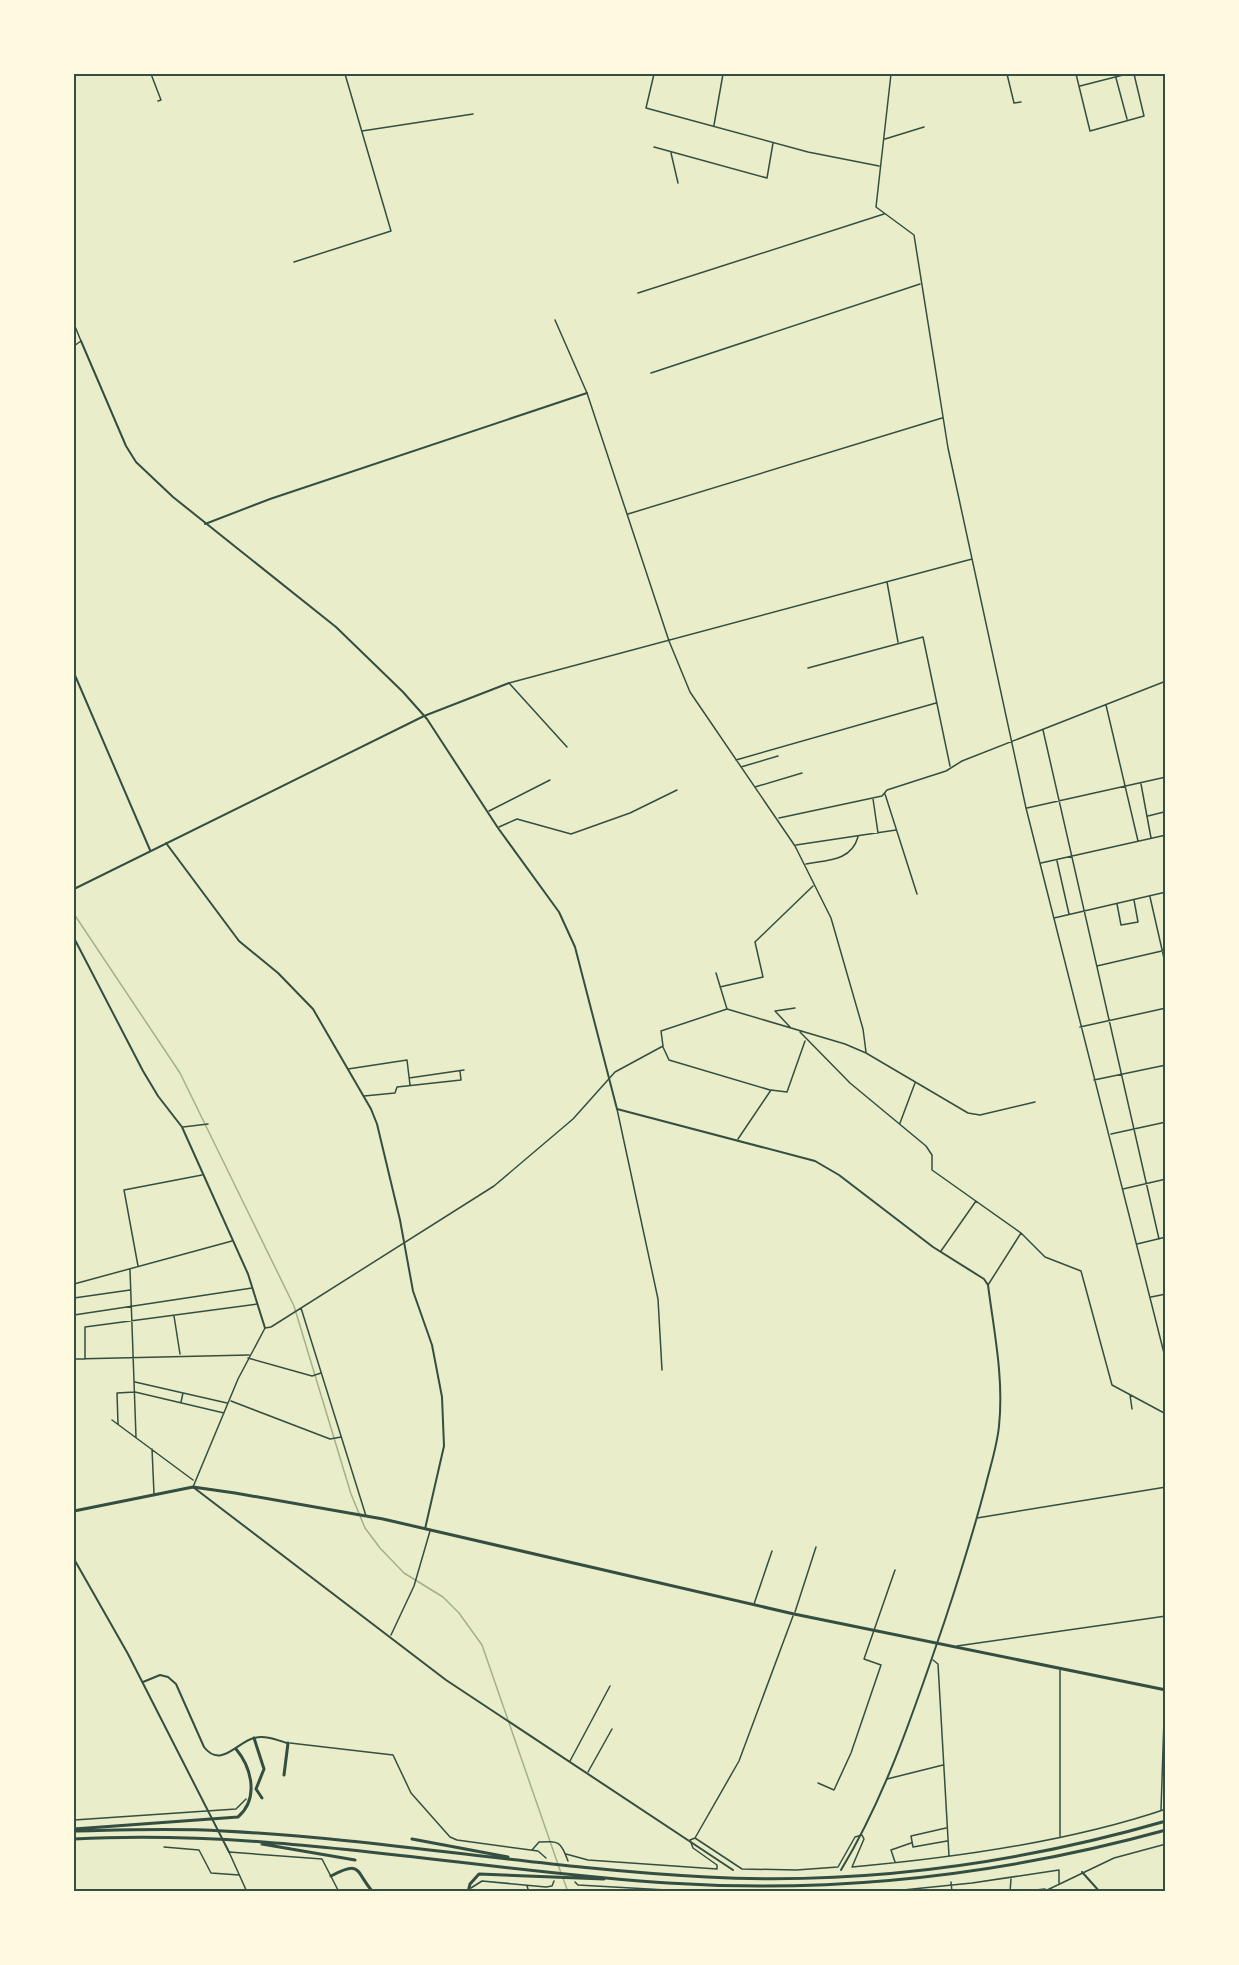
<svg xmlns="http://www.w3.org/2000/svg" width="1239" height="1965" font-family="Spectral,serif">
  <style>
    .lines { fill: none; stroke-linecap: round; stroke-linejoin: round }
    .stream { stroke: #a3b18a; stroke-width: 1.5 }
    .minor { stroke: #344e41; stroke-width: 1.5 }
    .tertiary { stroke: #344e41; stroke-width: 2 }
    .primary { stroke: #344e41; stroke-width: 3 }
    .motorway { stroke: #344e41; stroke-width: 3 }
    .neatline { fill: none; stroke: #344e41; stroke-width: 2 }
  </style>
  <rect width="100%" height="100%" fill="#e9edc9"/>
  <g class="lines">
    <path class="stream" d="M74,914L180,1073L294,1306L351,1494L365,1528L380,1548L404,1573L443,1597L459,1613L482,1645L561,1873
      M563,1878L568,1892"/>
    <path class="minor" d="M151,74L161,100L158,101
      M654,74L646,108L808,152L879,166
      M891,74L876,207L914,235L948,448L1026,808L1166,1361
      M1007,74L1014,103L1021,102
      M1076,74L1090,131L1144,116L1134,74
      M1116,78L1127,119
      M1080,86L1127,74
      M714,125L723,74
      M362,131L473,114
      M885,139L924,127
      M654,147L767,178L773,143
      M671,153L678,183
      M294,262L391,231L345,74
      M638,293L884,214
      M555,320L587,393L669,641L690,692L795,846L831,918L863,1029L866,1052
      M74,324L81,341L74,346
      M651,373L920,284
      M628,514L942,418
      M887,582L898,642
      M808,668L923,637L950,766
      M1106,705L1138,841
      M1043,730L1159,1239
      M567,747L509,683L972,559
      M736,760L936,703
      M741,767L778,756
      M1141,784L1151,838
      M755,787L802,773
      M885,794L917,894
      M873,799L878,833
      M1027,808L1166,777
      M489,811L550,780
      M1148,816L1164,812L1166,819
      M779,818L882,796L887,790L946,771L962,761L1166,681
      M499,827L517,819L571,834L630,813L677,790
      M796,845L896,830
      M1057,861L1069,914
      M1041,863L1166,835
      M806,864C828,860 851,861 858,837
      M1150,897L1166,967
      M1117,904L1121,925L1138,922L1134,900
      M1054,918L1166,892
      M1097,966L1166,950
      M716,973L727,1009
      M720,987L763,977L755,942L813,886
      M790,1027L775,1011L795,1008
      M1080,1027L1166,1008
      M800,1032L850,1083L926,1146L932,1155V1170L1021,1233L1045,1257L1081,1271L1112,1385L1166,1414
      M663,1047L669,1060L770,1090
      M348,1069L407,1060L410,1085
      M409,1078L464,1070
      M1094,1080L1166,1065
      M364,1096L395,1093L397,1087L461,1080L460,1071
      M617,1109L658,1299L662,1370
      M900,1123L915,1083
      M183,1127L208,1124
      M1111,1134L1166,1122
      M738,1139L771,1090L787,1092L805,1041
      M1123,1189L1166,1179
      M1137,1244L1166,1237
      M941,1251L976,1201
      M138,1266L124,1190L202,1175
      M130,1270L136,1437
      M74,1284L232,1241
      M988,1285L1021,1233
      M1151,1297L1166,1294
      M74,1298L130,1290
      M301,1308L366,1516
      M74,1315L252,1288
      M174,1316L180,1354
      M248,1358L312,1376L321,1373
      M74,1359L249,1355
      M85,1359V1327L257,1304
      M135,1382L227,1403
      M1130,1395L1132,1409
      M231,1401L330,1439L341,1437
      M181,1402L183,1393
      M112,1420L193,1480
      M118,1424L117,1393L135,1392L224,1413
      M152,1449L154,1494
      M193,1487L238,1379L265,1328L271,1327L494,1186L573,1119L615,1072L663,1046L661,1031L727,1009L845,1044L866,1053L968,1113L980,1115L1035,1102
      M977,1518L1166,1487
      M754,1604L772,1551
      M795,1612L816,1547
      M391,1635L414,1586L430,1531
      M957,1646L1166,1616
      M933,1660L938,1664L949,1856
      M290,1743L393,1755L411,1793L450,1837L457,1840L538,1851L546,1858
      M570,1761L610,1686
      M588,1772L612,1729
      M887,1779L943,1765
      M818,1783L834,1790L851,1753L881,1665L864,1659L895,1570
      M1161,1810L1166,1659
      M74,1820L236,1809L246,1799
      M946,1828L911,1836L913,1847L947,1841
      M1060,1836V1670
      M695,1838L742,1869L796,1870L838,1867L855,1837L862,1835L864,1839L852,1867C953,1858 1069,1842 1166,1809
      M164,1847L199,1850L211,1873L239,1875
      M532,1850L539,1842C560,1841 560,1841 568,1861
      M566,1854L588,1860L717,1869V1865L693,1848L690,1840L695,1838L739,1761L793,1616
      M895,1862L891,1850L911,1843
      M575,1882L578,1885L702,1892
      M951,1882L952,1892
      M527,1886L529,1892
      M471,1888L482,1881L546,1887L552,1886L554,1881
      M247,1892L229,1852L322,1859L339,1892
      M883,1892L972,1883L1059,1870V1883
      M1010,1892L1011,1879
      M1016,1892L1045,1889
      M1043,1892L1114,1858L1166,1844"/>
    <path class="tertiary" d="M81,341L126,446L136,462L173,497L336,627L403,692L427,719L498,828L559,912L575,947L617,1109L815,1161L839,1175L933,1247L984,1279L988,1285C994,1332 1004,1378 999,1426C997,1447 990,1467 985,1488C973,1533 959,1578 944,1623C915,1707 887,1794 841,1870
      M205,524L270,499L587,393
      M74,673L150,850
      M166,843L239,941L278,973L313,1009L371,1109L377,1124L400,1220L413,1291L432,1345L442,1397L444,1446L425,1529
      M74,889L424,716L509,683
      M74,938L143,1071L158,1096L182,1127L248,1274L265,1328
      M193,1487L446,1680L733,1870
      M74,1559L128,1654L229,1852
      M143,1682L160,1675L168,1677L176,1684L204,1747C221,1769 237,1742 254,1738C266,1735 277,1740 287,1743
      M1082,1872L1100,1892"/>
    <path class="primary" d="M74,1511L193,1487L235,1493L383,1519L794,1614L1166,1690"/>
    <path class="motorway" d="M254,1738L264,1769L256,1789L262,1798
      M284,1775L288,1743
      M74,1829L238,1817C259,1799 252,1768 236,1749
      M74,1831C123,1830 173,1828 223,1831C385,1839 545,1869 707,1877C862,1885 1017,1864 1166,1821
      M74,1839C273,1828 470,1870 668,1883C837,1894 1003,1875 1166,1830
      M412,1839L508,1857
      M262,1844L355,1860
      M331,1876C362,1860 355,1871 372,1891
      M468,1892L470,1884L479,1874L604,1879"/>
  </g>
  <rect width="1239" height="1965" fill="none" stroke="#fefae0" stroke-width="150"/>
  <rect x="75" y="75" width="1089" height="1815" class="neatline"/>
</svg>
